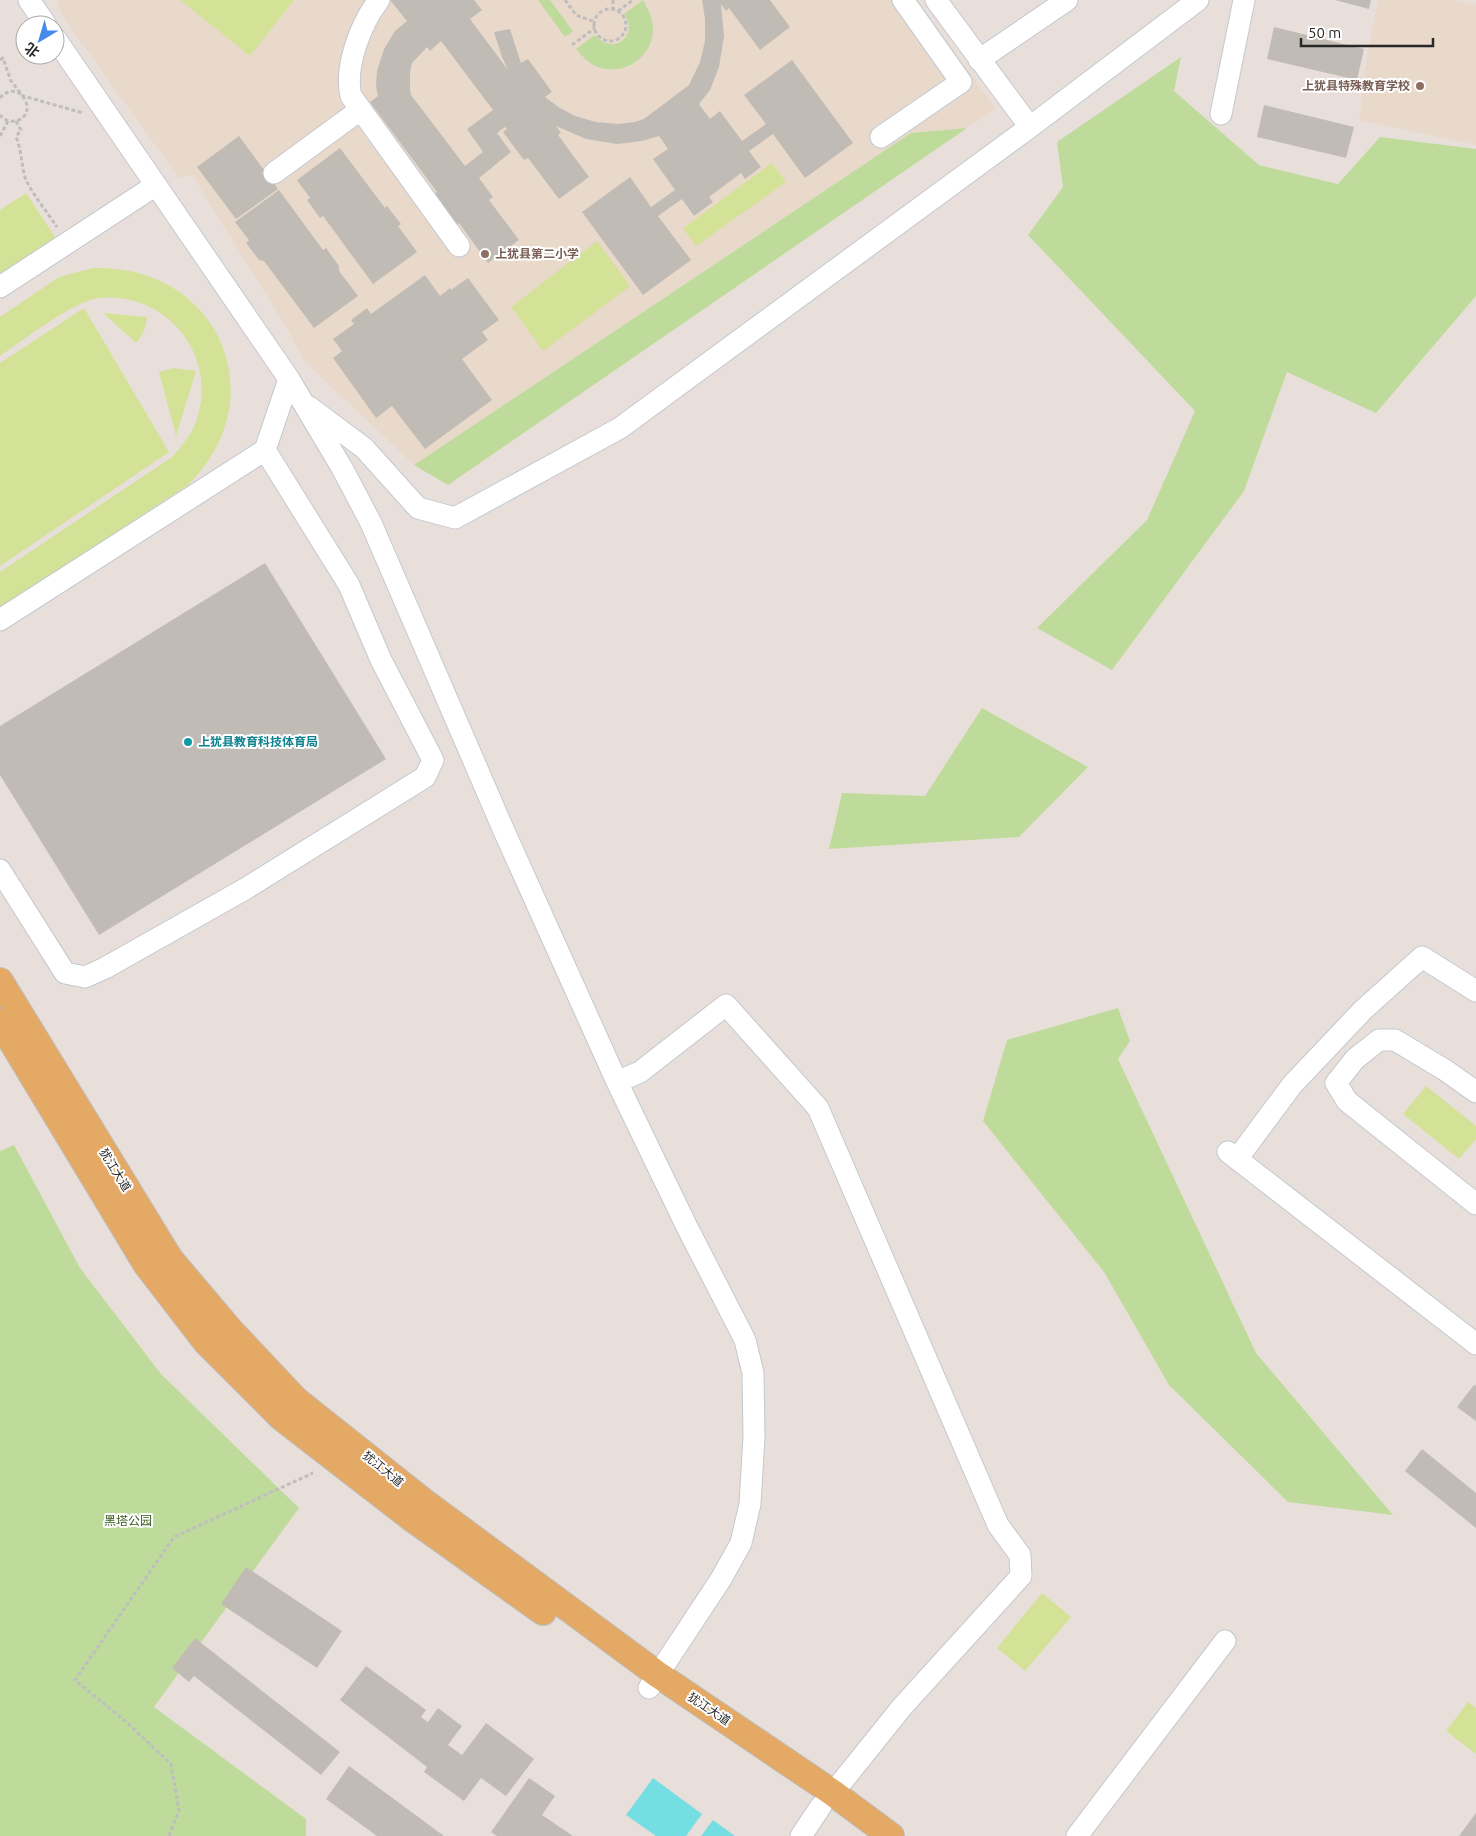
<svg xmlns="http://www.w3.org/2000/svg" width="1476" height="1836" font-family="Ubuntu,'Noto Sans SC',sans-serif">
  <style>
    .education { fill: #e9d9cb }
    .green { fill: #bfdb9b }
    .pitch { fill: #d3e297 }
    .water { fill: #75dee3 }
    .building { fill: #c1bbb6; fill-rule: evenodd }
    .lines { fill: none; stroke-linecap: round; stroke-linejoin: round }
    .minor-casing { stroke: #c3c8d0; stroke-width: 23 }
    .major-casing { stroke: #bebebe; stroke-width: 28 }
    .path { stroke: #bebebe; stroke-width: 3; stroke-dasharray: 4 2.5; stroke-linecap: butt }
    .minor { stroke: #fff; stroke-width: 21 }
    .major { stroke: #e3a965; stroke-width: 26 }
    .education-dot { fill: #8d6e63; stroke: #fff; stroke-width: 2 }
    .culture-dot { fill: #0f9aa8; stroke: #fff; stroke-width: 2 }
    .labels { text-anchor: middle; stroke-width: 4; stroke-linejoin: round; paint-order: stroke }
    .education-label { font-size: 12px; font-weight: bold; fill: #785e54; stroke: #fff; text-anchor: end }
    .culture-label { font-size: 12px; font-weight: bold; fill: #0d838f; stroke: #fff; text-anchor: start }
    .street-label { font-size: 12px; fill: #282828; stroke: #fff }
    .park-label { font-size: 12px; fill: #3a5d1f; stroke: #fff }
  </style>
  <rect width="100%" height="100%" fill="#e9dfda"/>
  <path class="education" d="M57,0H917L996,109L967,128L911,133L414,465L304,361L288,330L192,175L179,178L68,24L59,8Z
    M1378,0H1456L1476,5V145L1359,120L1368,51Z"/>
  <path class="green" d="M538,0H550L573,31L565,37Z
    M643,0C648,9 653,19 653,29C653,56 626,75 601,68C590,65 583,57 576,49L595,35C613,57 640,35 624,14Z
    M1181,57L1174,91L1259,165L1338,184L1380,137L1476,149V296L1376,413L1287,372L1244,491L1112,670L1037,628L1147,520L1195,411L1028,235L1063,187L1057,142Z
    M967,128L448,485L414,465L911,133Z
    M982,708L1088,767L1019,837L829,849L842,793L925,796Z
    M1118,1008L1130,1041L1118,1059L1256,1353L1393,1515L1288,1502L1169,1385L1104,1272L983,1121L1007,1040Z
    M14,1145L80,1268L161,1374L299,1508L154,1707L306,1819V1836H0V1151Z"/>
  <path class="pitch" d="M180,0H294L250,56Z
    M772,163L786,182L696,246L683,228Z
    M26,193L57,240L0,278V210Z
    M597,241L630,286L543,351L511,307Z
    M93,268C218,264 277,397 188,485L0,609V572L172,457C182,446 192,434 197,419C218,354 166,291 98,298C74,301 22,341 0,356V317L59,277Z
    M84,308L169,452L0,566V363Z
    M103,313L147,317C146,328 143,335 136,343Z
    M174,368L196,371L176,436L159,372Z
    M1426,1086L1476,1126V1139L1459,1159L1403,1114Z
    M1042,1593L1071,1617L1025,1671L997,1648Z
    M1468,1702L1476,1708V1754L1446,1731Z"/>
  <path class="water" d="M653,1778L702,1814L686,1836H656L626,1815Z
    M713,1820L735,1836H701Z"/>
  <path class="building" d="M390,0H474L482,10L470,19L508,70L502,57L494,32L510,29L521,63L528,59L552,92L545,97L560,108L575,116L596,122L618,124L635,122L644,119L689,85L700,62L705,41V19L702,0H770L790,27L760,50L729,8L726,11L721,4L724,36L719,67L710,90L699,104L710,119L720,111L742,141L766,124L744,95L792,60L853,143L805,178L773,134L749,151L761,167L745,179L741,173L709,197L713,202L694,216L682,199L658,216L691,260L643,295L582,212L630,177L651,207L675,190L653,159L668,149L659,136L642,141L617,144L586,139L556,126L561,133L558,135L589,177L559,199L528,158L524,160L503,132L507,129L505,127L497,133L511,152L479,178L493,197L489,200L519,240L488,263L459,223L456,225L433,195L437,192L370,102L378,96L376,86L377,71L384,49L395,31L407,21ZM441,41L493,110L467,129L483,152L465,166L411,95L410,90V72L412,63L427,47L430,51Z
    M1335,0H1371L1369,9Z
    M1274,27L1364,49L1357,80L1267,59Z
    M1264,105L1354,127L1346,158L1257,137Z
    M239,136L278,189L236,219L197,167Z
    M340,148L385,208L387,206L401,224L398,226L417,252L373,284L323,216L320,218L307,200L310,198L297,180Z
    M279,190L323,250L326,248L339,266V271L358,296L314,328L264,261L259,260L246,243L249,240L235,222Z
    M425,275L440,296L450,288L451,290L468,278L499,320L482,332L488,340L462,359L492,400L425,449L392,406L376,418L333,358L342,351L333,339L354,324L351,320L367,308L371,314Z
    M265,563L386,759L99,935L0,775V726Z
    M1474,1385L1476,1386V1421L1457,1407Z
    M1422,1449L1476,1493V1528L1405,1471Z
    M246,1567L342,1631L317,1668L221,1604Z
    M195,1638L340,1752L321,1775L194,1676L189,1682L172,1668Z
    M366,1666L426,1710L421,1717L428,1722L438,1708L462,1726L448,1745L462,1755L486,1723L534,1759L506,1796L481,1778L464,1801L424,1772L427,1767L340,1700Z
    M349,1766L444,1836H377L326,1799Z
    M529,1778L555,1796L542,1815L573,1836H497L491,1832Z
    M1476,1813V1836H1459Z"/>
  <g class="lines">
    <defs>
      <path id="minor" d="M29,0L46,25
        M379,0C361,23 344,67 351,96L459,246
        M936,0L1030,127
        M55,38L289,379L342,468L371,523L504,831L617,1082L687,1227L745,1340L753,1373L754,1437L750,1504L741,1543L721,1579L649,1688
        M979,60L1067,0
        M1221,114L1244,0
        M881,137L961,82L903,0
        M274,173L360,110
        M0,287L156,185
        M309,407L364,448L418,508L455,518L620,428L1030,127L1198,0
        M0,620L265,450
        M0,870L65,973L85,977L105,968L245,889L425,777L433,760L381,660L349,585L265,450L289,379
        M617,1082L640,1072L726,1005L818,1108L998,1525L1020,1555L1021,1576L902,1707L833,1793
        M1476,1092L1445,1070L1395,1040H1379L1355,1059L1336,1083L1347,1101L1476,1204
        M1228,1152L1476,1344
        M1237,1159L1292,1085L1363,1010L1422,957L1476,991
        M801,1836L821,1806
        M1077,1836L1225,1641"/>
      <path id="major" d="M0,981L170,1259L231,1331L296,1400L423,1501L657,1674L833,1793L891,1836
        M0,1022L146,1264L206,1342L282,1418L410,1517L543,1612"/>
    </defs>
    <use href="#minor" class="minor-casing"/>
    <use href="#major" class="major-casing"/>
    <path class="path" d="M565,0L576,15L595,22
      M613,0V10
      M594 25a16 16 0 1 1 32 0a16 16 0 1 1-32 0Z
      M618,11L633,0
      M572,45L595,28
      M0,60L3,58L11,81L23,96L83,113
      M0,98C21,75 41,118 14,121C8,122 3,119 0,115
      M16,121L21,130L16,137C22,151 21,166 26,180C34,196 47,212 57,227
      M0,136L8,121
      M169,1836L179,1811L171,1764L125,1721L75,1680L174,1537L313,1473"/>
    <use href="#minor" class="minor"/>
    <use href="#major" class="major"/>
  </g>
  <g class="education-dot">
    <circle cx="1420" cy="86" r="5"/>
    <circle cx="485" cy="254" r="5"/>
  </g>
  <circle class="culture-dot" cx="188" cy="742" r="5"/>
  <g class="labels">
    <g class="education-label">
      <text x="1410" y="90">上犹县特殊教育学校</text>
      <text x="495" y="258" text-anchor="start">上犹县第二小学</text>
    </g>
    <g class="culture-label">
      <text x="198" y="746">上犹县教育科技体育局</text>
    </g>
    <g class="street-label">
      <text transform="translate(115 1170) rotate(58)" y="4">犹江大道</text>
      <text transform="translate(383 1469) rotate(39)" y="4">犹江大道</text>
      <text transform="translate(709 1709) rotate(34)" y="4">犹江大道</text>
    </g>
    <g class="park-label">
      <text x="128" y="1525">黑塔公园</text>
    </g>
  </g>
  <g transform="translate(40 40) rotate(218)"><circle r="24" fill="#ffffff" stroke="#a9a9a9"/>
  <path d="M0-4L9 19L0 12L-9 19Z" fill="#478ae9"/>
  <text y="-8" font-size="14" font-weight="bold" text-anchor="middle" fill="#282828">北</text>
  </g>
  <path d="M1301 38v8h132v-8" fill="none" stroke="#282828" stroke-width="2.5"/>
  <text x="1308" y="38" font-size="15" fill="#282828" stroke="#ffffff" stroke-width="4" paint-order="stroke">50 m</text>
</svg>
